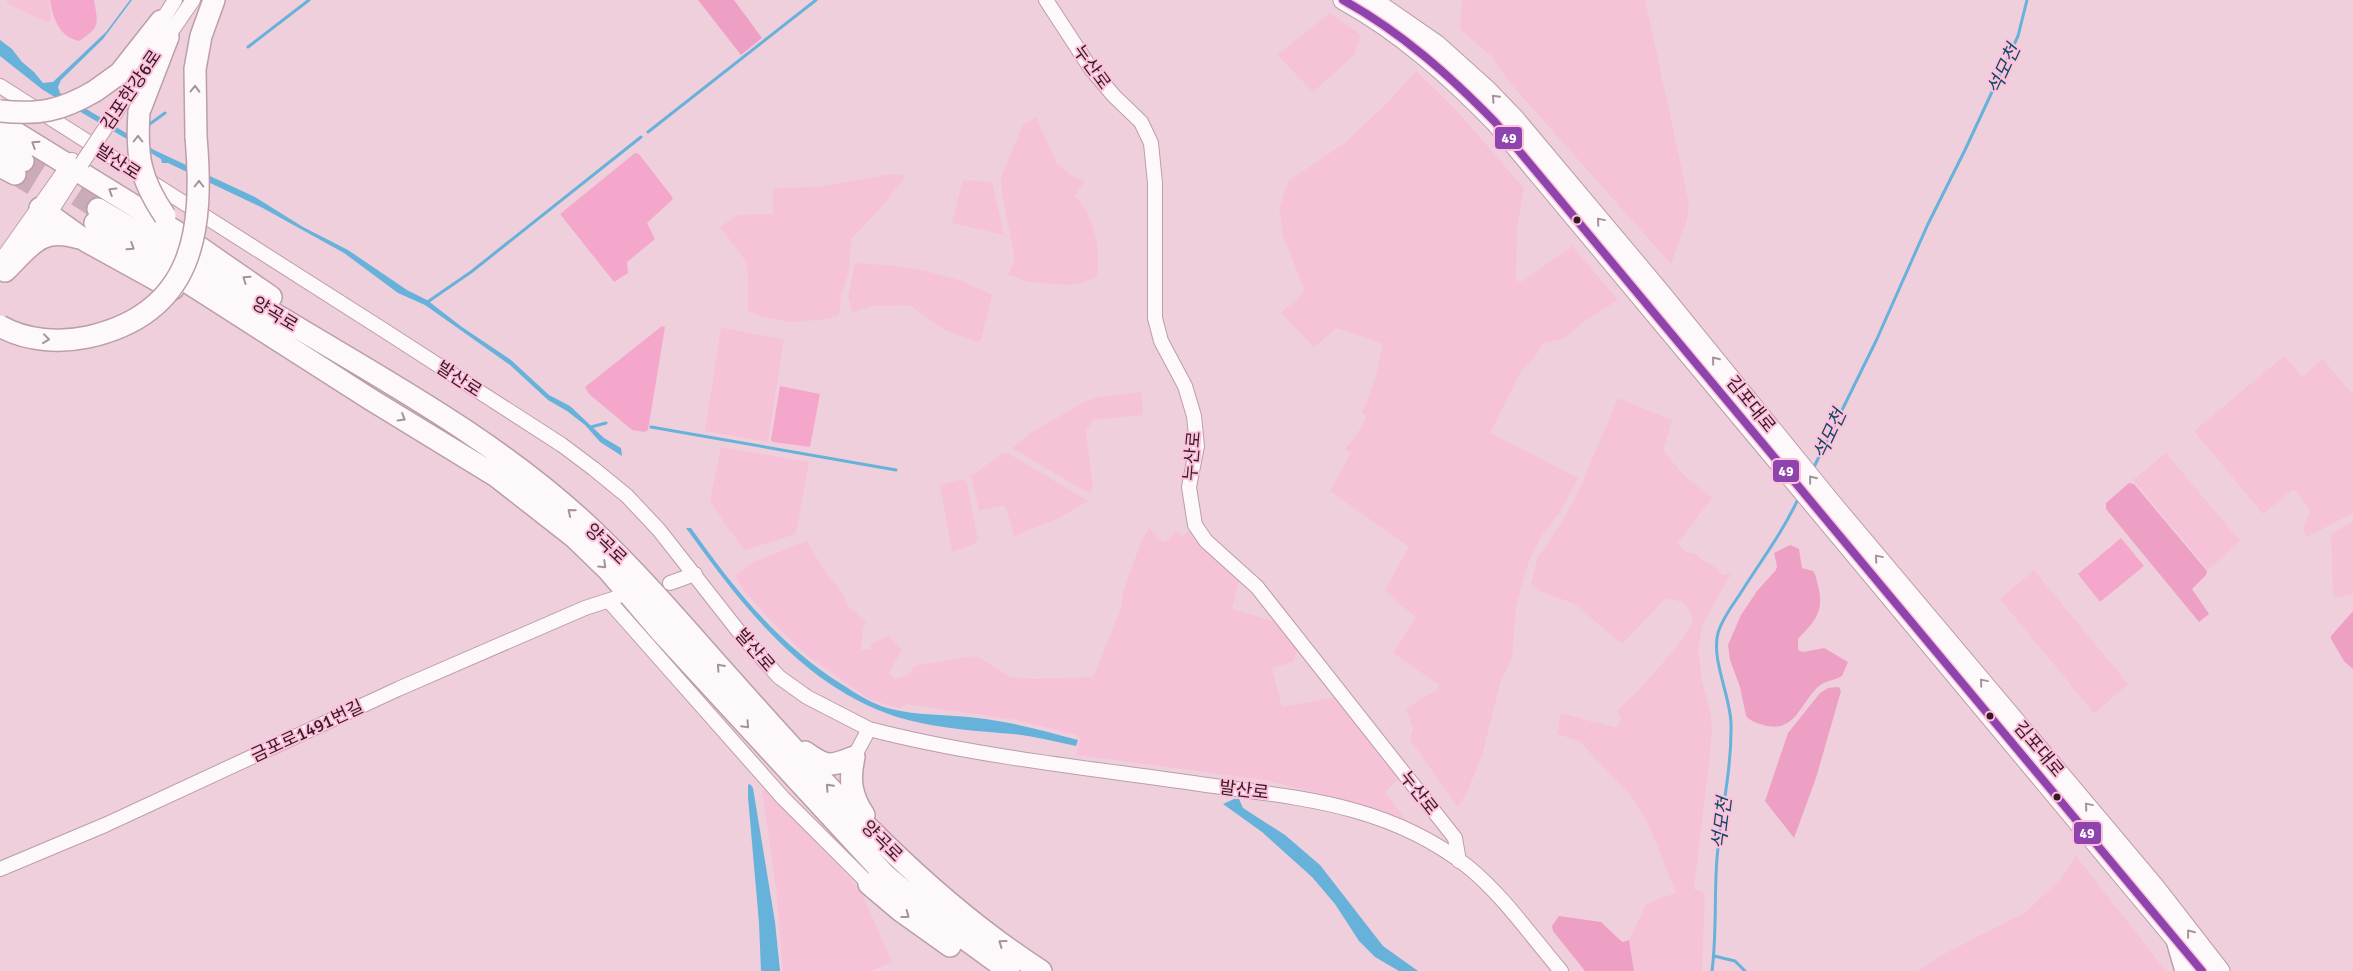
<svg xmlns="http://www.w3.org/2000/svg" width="2353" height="971" font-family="Signika,'Noto Sans KR',sans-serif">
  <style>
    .built { fill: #f6c2d8 }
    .green { fill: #f4a7ca }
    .forest { fill: #ee9fc4 }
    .water { fill: #66b2da }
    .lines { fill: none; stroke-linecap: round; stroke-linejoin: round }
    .stream { stroke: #66b2da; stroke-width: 3 }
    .highway-tunnel { stroke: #cbabb9; stroke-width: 21; stroke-dasharray: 21 11; stroke-linecap: butt }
    .minor-casing { stroke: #ba9eaa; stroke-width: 16 }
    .major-casing { stroke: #ba9eaa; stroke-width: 21 }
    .highway-casing { stroke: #ba9eaa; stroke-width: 24 }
    .minor { stroke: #fdf8fa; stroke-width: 14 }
    .major { stroke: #fdf8fa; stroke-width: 19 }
    .highway { stroke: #fdf8fa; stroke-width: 21 }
    .minor-bridge-casing { stroke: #ba9eaa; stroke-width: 16; stroke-linecap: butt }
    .highway-bridge-casing { stroke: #ba9eaa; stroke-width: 24; stroke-linecap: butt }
    .minor-bridge { stroke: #fdf8fa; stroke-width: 14 }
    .highway-bridge { stroke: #fdf8fa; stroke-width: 21 }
    .bus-1-casing { stroke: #fec1db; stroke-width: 11 }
    .bus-1 { stroke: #8e44ad; stroke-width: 8 }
    .oneway { stroke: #a3949b }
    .bus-dot { fill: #361a27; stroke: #fec1db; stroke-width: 2 }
    .labels { text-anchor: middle; stroke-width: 4; stroke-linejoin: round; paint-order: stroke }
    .street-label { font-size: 18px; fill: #361a27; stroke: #fec1db }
    .water-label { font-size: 19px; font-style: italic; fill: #084a65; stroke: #fec1db }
    .line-badge { stroke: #fec1db; stroke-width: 2 }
    .badge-label { font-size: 14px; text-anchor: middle; font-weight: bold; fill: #fff }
  </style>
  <rect width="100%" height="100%" fill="#f0cfdd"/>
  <path class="built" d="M7,0H49L51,18L49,22L44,21L7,3Z
    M1462,0H1645L1689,202L1687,219L1671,264L1510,83L1491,56L1460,29Z
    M1330,13L1361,35L1354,55L1313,92L1277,55Z
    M1416,71L1457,111L1524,188L1517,228L1516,281H1523L1572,246L1618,300L1589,318L1563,339L1543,343L1535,357L1521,371L1490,433L1578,478L1561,511L1542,535L1529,560L1516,606L1512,659L1501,680L1482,755L1468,790L1458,807L1410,740L1413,728L1406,710L1420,699L1438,690L1439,685L1393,653L1416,617L1399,604L1385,590L1409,547L1330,491L1351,453L1345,449L1356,436L1367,416L1362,413L1375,379L1383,344L1337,328L1314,347L1281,313L1305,291L1283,236L1279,208L1288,181L1346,142L1390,100Z
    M1036,117L1057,164L1073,177L1085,181L1075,196L1087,212L1093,226L1097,243L1098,265L1097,277L1080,283L1066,285L1029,282L1008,275L1014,262V254L1002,195L1001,178L1022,126Z
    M891,174L903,175L905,177L878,211L851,239L849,272L841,296L839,316L820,320L790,322L759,316L748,311V278L746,263L741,254L720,227L738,215L773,214V188L818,187Z
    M963,180L992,182L1004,235L952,223Z
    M855,263L897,266L926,271L963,281L992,295L981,340L977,342L945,330L909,305L873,306L852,312L848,296Z
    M721,328L784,339L768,442L705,431Z
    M2284,356L2302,377L2323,359L2353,395V513L2307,537L2303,530L2310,510L2295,490H2292L2263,514L2194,431Z
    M1141,392L1143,415L1093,420L1086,431L1093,487L1090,494L1012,448L1032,432L1086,401L1100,397Z
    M1618,398L1672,420L1663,451L1686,477L1712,498L1678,543L1686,552L1696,554L1704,561L1711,564L1723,575L1731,574L1703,623L1698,649L1702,680L1711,716L1712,729L1710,754L1694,889L1705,893L1702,971H1634L1629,940L1645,906L1652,901L1676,893L1650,828L1632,797L1579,741L1557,734L1561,713L1617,728L1621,718L1617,711L1639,690L1678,645L1692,623V616L1683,602L1666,598L1623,643H1621L1573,603L1538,591L1531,584L1538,557L1563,520L1580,488Z
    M721,447L809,462L796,534L745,550L724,523L710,500Z
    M1003,453H1007L1018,459L1088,501L1057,519L1014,536L1005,505L979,511L971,476Z
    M2166,453L2240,541L2208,570L2133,480Z
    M962,479L967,483L978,540L974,544L952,552L940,485Z
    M2353,522V594L2336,598L2333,595L2331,534Z
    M1149,528L1164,543L1177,531L1182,537L1192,528L1240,578L1232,609L1280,623L1298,648L1293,662L1272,668L1282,707L1336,697L1400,778L1385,792L1407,821L1406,822L1358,803L1265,780L1076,755L1080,739L1077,735L1016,720L906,704L900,709L869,699L804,653L770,620L744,590L735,576L754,562L807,541L822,567L846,598V604L866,622L863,627L861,650H871V644L888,636L902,650L889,672L894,679L909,675L914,666L976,656L1011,677L1034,679L1093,677L1121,609L1123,592L1141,542Z
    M2034,570L2128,684L2096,712H2093L2000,599Z
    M768,787L819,840L817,844L860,889L892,962L870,971H783L776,886L762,791Z
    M2076,856L2166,971H1918L1942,955L2026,912L2062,877Z"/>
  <path class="green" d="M50,0H94C98,23 101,27 79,41C59,37 53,18 50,0Z
    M635,153L639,154L673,198L671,201L647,223L655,239L627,262L628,273L614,282L560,214Z
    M662,326L665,327L648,430L645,432L632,430L589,394L585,387Z
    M780,386L820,394L810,447L773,442L771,440Z
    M2121,538L2144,566L2100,602L2078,574Z"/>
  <path class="forest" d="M698,0H734L762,38L741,55Z
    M2129,483L2134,484L2207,571L2206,575L2192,589L2209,614L2199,622L2106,509V503Z
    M1790,545L1799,549L1802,568L1813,571L1815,574C1825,608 1821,615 1798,639V650L1803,652L1824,648L1848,662L1842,676C1835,681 1825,680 1818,687C1799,705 1795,734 1763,725C1757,723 1750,721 1746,716L1740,687L1730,660L1728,645L1741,615L1757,591L1776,570L1777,566L1774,553Z
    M2353,611V669L2344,661L2331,639V636Z
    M1839,687L1841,691L1816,778L1794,838L1765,801L1788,733L1820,693L1828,688Z
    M1559,916L1601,922L1620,940L1623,942L1629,940L1634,971H1585L1553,931L1552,926Z"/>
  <path class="water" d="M130,0H132L103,39L61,80L58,87L60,93L154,150L255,197L303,227L348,250L407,290L427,300L462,327L511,360L549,395L570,406L604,438L621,448L622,456L600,442L585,425L567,411L548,400L510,365L425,305L398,293L344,253L261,207L168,163H162L161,159L43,90L0,56V40L12,49L22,62L34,72L43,83L53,82L106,32Z
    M686,528H691C734,589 779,645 843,685C857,694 871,703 887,708C917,716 947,714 977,718C1012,722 1045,731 1078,740L1076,746C1055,742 1034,736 1013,734C978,731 942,729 908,720C809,694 742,606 686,528Z
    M750,784L753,788L775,922L780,971H761L759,923L748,797V785Z
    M1234,799H1239L1243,808L1285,835L1320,865L1383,946L1418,971H1399L1375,957L1359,941L1335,904L1312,877L1262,832L1223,804Z"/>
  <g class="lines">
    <path class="stream" d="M248,47L309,0
      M147,126L165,113
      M648,132L816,0
      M426,303L471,272L641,137
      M591,427L606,423
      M651,427L896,470
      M1813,469L1876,341L1928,224L1965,150L2018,36L2027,0
      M1714,956L1735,961L1745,971
      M1712,971C1717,933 1714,895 1717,858C1721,812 1732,769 1731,723C1730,695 1711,659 1718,633C1722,619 1732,606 1740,594C1760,562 1783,532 1799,497"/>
    <path class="highway-tunnel" d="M23,161L98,209
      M15,174L66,205"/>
    <defs>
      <path id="minor" d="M1046,0L1091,69L1114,96L1141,122L1151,143L1155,183V318L1161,341L1185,386L1194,416L1197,446L1189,487L1195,525L1206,541L1257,587L1455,838L1459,861
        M158,27L175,0
        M0,86L382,329L562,445L594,469L627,496L659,530L743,637L779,677L807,697L869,729L854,757
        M118,109L193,0
        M24,244L50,213L81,164
        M0,262L72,160
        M670,583L695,574
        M609,601L783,798L869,884
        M869,729C977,757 1090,768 1200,784C1297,798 1386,803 1467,866C1503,895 1531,936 1561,971
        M0,869L105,825L398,689L585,608L616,598"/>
      <path id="major" d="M1343,0C1401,32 1449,75 1495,122L2202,971
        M1372,0L1437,45L1487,90L1514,118L1660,292L1834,506L2154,886L2220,971"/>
      <path id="highway" d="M95,91L120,73L161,21
        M139,112L168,37
        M0,123L183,236L271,297
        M196,137L195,69L201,36L214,0
        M0,146L23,161
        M0,166L15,174
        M40,208L86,241L173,289
        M98,209C177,256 256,303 335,350C423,402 512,455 587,525C633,568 675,616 717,664C816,774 915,890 1041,971
        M95,223L370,399L496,476L574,537L608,570L661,632L885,875L935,917L1009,971
        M5,271C31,246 40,226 79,238
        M805,752C826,767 830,767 854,757
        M854,757C849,780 851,796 864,815
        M869,884L901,911L950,946
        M2177,940L2186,971"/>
    </defs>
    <use href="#minor" class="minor-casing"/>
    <use href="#major" class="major-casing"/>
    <use href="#highway" class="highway-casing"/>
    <use href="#minor" class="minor"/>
    <use href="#major" class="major"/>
    <use href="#highway" class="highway"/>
    <defs>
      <path id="minor-bridge" d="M82,163L118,109"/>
      <path id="highway-bridge" d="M0,111C39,115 61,111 95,91
        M139,112C136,157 140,179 165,216
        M0,326C26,341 60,343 88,337C195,313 204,230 196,137"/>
    </defs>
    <use href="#minor-bridge" class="minor-bridge-casing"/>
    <use href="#highway-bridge" class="highway-bridge-casing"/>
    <use href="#minor-bridge" class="minor-bridge"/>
    <use href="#highway-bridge" class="highway-bridge"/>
    <defs>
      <path id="bus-1" d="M1343,0C1401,32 1449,75 1495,122L2202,971"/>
    </defs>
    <use href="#bus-1" class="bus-1-casing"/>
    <use href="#bus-1" class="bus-1"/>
  </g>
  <defs><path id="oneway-chevron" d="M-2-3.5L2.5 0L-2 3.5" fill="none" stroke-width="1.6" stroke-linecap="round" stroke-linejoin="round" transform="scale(1.25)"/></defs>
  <g class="oneway">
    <use href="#oneway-chevron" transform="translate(195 89) rotate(-89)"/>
    <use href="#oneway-chevron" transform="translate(1495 98) rotate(-133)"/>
    <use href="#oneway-chevron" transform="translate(138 139) rotate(-90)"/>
    <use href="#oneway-chevron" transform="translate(35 144) rotate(-147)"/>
    <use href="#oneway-chevron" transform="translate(199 184) rotate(-90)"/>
    <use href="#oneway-chevron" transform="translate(112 191) rotate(-148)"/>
    <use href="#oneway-chevron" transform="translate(1600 221) rotate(-130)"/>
    <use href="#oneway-chevron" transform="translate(131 247) rotate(33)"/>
    <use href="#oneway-chevron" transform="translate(246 279) rotate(-145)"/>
    <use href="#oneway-chevron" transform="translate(46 339) rotate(7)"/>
    <use href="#oneway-chevron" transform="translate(1715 360) rotate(-129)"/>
    <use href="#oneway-chevron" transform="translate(402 418) rotate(31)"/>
    <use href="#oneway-chevron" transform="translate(1812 479) rotate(-129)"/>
    <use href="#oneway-chevron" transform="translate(571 512) rotate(-140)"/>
    <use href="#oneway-chevron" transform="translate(1878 558) rotate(-130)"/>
    <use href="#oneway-chevron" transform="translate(603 565) rotate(44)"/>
    <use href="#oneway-chevron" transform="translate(720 667) rotate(-132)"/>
    <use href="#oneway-chevron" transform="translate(1983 682) rotate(-130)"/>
    <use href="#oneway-chevron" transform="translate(746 725) rotate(47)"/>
    <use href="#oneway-chevron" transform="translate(829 787) rotate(-133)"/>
    <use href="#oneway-chevron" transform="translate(2088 806) rotate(-130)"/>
    <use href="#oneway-chevron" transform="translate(906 915) rotate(37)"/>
    <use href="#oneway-chevron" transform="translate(2190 933) rotate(-128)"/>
    <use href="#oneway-chevron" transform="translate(1002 943) rotate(-144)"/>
  </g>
  <g class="bus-dot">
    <circle cx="1577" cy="220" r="4.5"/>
    <circle cx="1990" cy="716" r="4.5"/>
    <circle cx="2057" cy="797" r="4.5"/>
  </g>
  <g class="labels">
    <g class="street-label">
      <text transform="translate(1092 67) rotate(54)" y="6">누산로</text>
      <text transform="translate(131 90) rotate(-56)" y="6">김포한강6로</text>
      <text transform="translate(118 162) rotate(33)" y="6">발산로</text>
      <text transform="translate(275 314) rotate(31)" y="6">양곡로</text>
      <text transform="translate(459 379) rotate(33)" y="6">발산로</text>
      <text transform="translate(1751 404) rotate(51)" y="6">김포대로</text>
      <text transform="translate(1192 456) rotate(-85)" y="6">누산로</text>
      <text transform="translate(606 544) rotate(44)" y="6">양곡로</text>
      <text transform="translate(755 650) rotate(49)" y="6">발산로</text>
      <text transform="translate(307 731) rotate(-25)" y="6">금포로1491번길</text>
      <text transform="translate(2039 749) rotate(50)" y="6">김포대로</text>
      <text transform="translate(1244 790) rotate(7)" y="6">발산로</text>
      <text transform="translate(1419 793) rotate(52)" y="6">누산로</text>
      <text transform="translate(882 841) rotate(45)" y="6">양곡로</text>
    </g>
    <g class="water-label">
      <text transform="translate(2003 69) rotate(-65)" y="7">석모천</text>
      <text transform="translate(1829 434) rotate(-65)" y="7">석모천</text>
      <text transform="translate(1721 823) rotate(-83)" y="7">석모천</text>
    </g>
  </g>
  <g class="line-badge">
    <rect x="1494" y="126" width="29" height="24" rx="5" fill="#8e44ad"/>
    <rect x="1772" y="459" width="28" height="24" rx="5" fill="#8e44ad"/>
    <rect x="2073" y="821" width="29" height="24" rx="5" fill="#8e44ad"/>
  </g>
  <g class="badge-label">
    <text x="1509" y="143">49</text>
    <text x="1786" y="476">49</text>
    <text x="2087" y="838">49</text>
  </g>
</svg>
